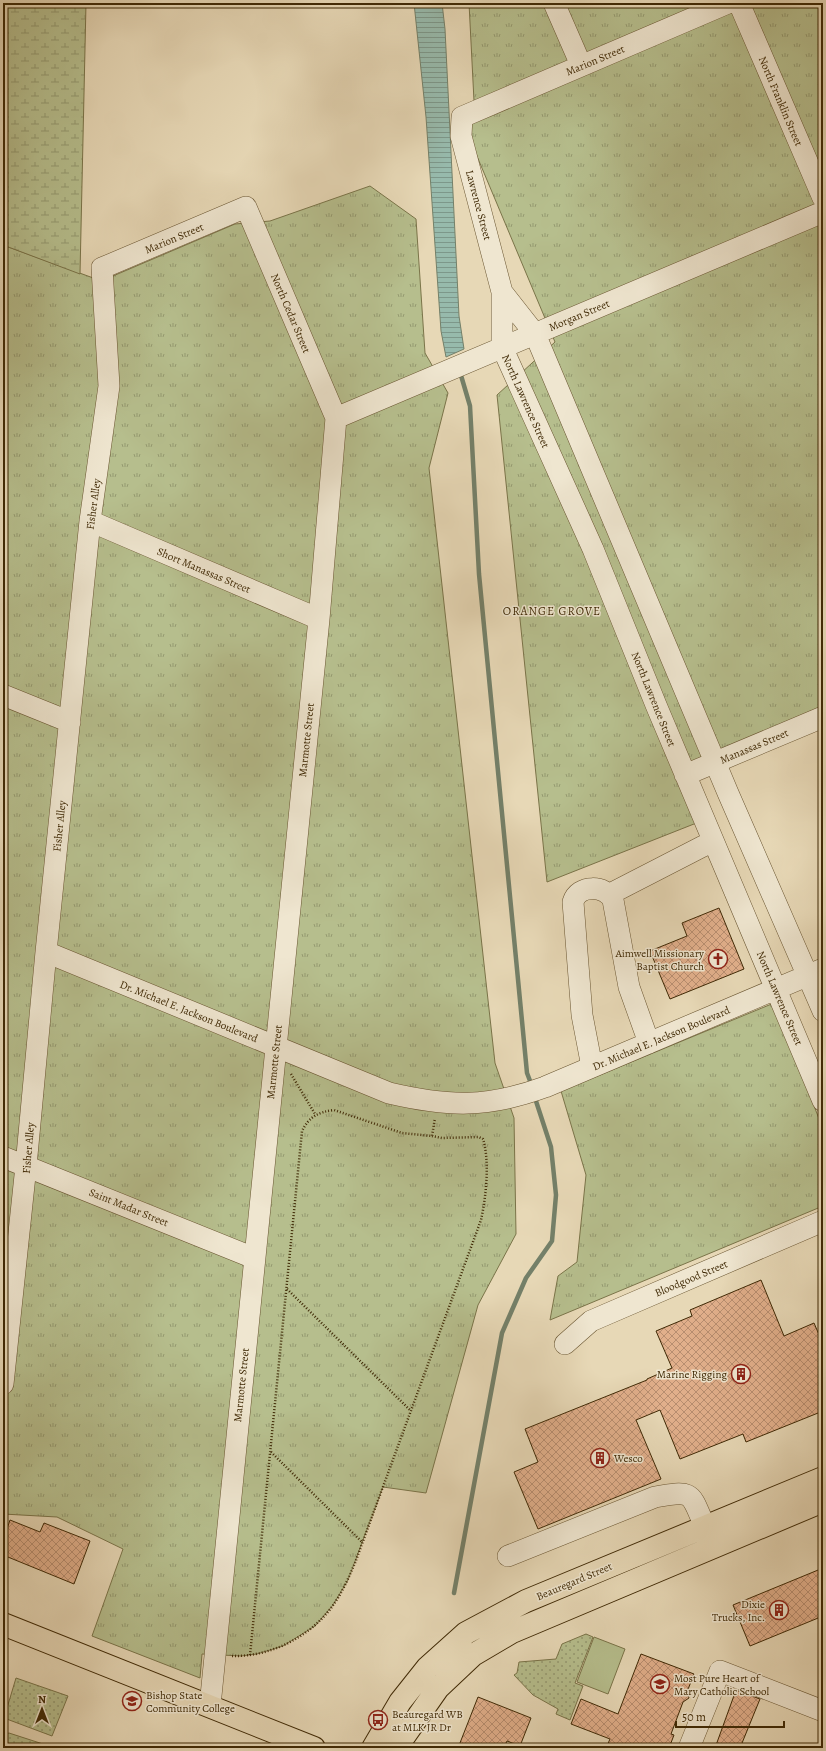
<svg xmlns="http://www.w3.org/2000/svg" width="826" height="1751" font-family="Alegreya,serif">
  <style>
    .grass { fill: url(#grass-tufts); stroke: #7a7449 }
    .wetland { fill: url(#wetland-marsh); stroke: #7a7449 }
    .park { fill: url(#park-dots); stroke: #7a7449 }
    .garden { fill: #b6be8d; stroke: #7a7449 }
    .water { fill: url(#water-rules); stroke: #748069 }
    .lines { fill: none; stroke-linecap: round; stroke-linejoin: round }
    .stream { stroke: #748069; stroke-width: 4.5 }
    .building { fill: url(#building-cross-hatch); stroke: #3f2905 }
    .minor-casing { stroke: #695531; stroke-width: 22 }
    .major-casing { stroke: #3f2905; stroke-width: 24 }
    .path { stroke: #3f2905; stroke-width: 2.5; stroke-dasharray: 1 2; stroke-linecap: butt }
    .minor { stroke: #efe6d0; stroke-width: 21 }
    .major { stroke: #e7d8b6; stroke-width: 22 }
    .labels { text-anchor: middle; stroke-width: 3; stroke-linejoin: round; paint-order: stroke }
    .street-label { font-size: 11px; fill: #3f2905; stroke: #efe6d0 }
    .poi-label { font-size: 11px; fill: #3f2905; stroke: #efe6d0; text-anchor: start }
    .neighbourhood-label { font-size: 12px; letter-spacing: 1px; fill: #3f2905; stroke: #efe6d0 }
  </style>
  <defs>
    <pattern id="grass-tufts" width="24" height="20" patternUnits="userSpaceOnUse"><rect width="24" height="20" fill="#b6be8d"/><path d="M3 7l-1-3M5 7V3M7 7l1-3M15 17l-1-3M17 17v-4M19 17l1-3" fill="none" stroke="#959a71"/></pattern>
    <pattern id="wetland-marsh" width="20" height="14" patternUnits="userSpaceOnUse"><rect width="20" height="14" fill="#b6be8d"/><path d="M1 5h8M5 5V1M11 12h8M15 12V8" fill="none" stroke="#959a71"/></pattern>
    <pattern id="park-dots" width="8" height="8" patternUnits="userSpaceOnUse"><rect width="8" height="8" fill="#b6be8d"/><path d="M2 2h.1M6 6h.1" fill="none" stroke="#959a71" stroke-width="1.8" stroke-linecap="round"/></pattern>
    <pattern id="water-rules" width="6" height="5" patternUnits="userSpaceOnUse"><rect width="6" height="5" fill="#97baac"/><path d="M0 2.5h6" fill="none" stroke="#7d978a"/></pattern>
    <pattern id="building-cross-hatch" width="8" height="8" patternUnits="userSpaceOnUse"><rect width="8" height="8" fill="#e1af8b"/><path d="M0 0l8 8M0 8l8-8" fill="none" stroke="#b88e70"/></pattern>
  </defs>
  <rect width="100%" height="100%" fill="#e7d8b6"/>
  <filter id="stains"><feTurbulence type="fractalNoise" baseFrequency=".005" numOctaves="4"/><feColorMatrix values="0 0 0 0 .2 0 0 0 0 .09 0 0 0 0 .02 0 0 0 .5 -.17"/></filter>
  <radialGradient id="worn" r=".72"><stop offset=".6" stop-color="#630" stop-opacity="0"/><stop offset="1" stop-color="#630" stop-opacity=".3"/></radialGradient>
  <path class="grass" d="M469,3H823V706L677,768L699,822L547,882L497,395L555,342L458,111L474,101Z
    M370,186L416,219L425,353L448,393L429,468L495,1063L514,1118L516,1234L478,1305L426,1493L383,1487L348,1580L333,1605L315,1626L283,1646L257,1654L241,1656L202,1654L200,1678L92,1636L123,1549L57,1517L3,1514V245L96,279L113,276L235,224L270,221Z
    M774,1003L823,1129V1206L550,1320L558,1276L577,1262L586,1175L561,1091Z"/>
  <path class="wetland" d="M3,3H86L80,274L3,245Z"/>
  <path class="park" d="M586,1634L593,1637L575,1683L583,1686L570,1720L556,1714L558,1709L533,1695L514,1675L517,1673L519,1662L556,1659L562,1644Z
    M16,1678L68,1696L52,1736L4,1718Z
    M9,1733L43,1744L45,1748H3V1735Z"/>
  <path class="garden" d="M594,1637L625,1649L608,1694L577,1682Z"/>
  <path class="water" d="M414,3H442L445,29L459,316L464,349L446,357L441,331L426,117Z"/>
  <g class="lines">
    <path class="stream" d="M460,372L470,406L479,574L527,1073L532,1086
      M454,1593L502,1333L526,1278L552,1241L556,1195L551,1147L534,1095"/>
  </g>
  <path class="building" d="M719,908L744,969L670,999L650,951L687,936L682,923Z
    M761,1280L784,1336L814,1323L823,1344V1411L746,1442L743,1434L680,1459L660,1410L636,1420L661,1479L538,1529L514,1472L538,1462L525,1429L647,1380V1379L672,1368L656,1331L692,1316L690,1310Z
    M10,1520L40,1532L44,1523L90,1541L74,1584L3,1555V1527L7,1529Z
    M823,1568V1616L750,1646L733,1605Z
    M641,1654L694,1674L687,1692L689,1698L683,1702L671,1734L674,1735L669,1748H606L610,1739L571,1724L581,1699L618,1714Z
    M736,1690L760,1699L740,1748H715Z
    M478,1697L531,1718L520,1746L507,1741L504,1748H458Z"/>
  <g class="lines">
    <defs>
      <path id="minor" d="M554,3L581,65
        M728,3L462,117L461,136L502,292V347L593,549L656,705L823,1101
        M739,3L823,198
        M502,292L535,334L728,793L823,1011
        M336,418L823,212
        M90,521L319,619
        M3,695L70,722
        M685,775L823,717
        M610,894L713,841
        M46,952L389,1093C449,1107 487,1108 545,1087L823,969
        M592,1067L582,1015L573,902C578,884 606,885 613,900L629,987L649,1043
        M3,1157L254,1258
        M565,1344L591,1321L823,1221
        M3,1384L26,1166L46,952L90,521L109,386L102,268L246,207L336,418L319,619L210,1706
        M508,1556L655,1497C694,1490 690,1492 705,1527
        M689,1748L720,1671L823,1711"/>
      <path id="major" d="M3,1624L314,1748
        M373,1748L400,1702L427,1668L466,1633L526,1601L823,1478
        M396,1748L438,1688L473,1655L512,1632L823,1501"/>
    </defs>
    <use href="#minor" class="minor-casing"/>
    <use href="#major" class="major-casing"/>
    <path class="path" d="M291,1074L315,1114
      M287,1289L411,1411
      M271,1452L362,1542
      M250,1655L302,1131C309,1117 318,1112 334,1110L402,1133L432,1136L435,1118
      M232,1656C271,1657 312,1636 334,1604C343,1591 349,1577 355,1563L481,1220C486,1197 490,1162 483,1139L479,1137L442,1138L432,1136"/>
    <use href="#minor" class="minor"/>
    <use href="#major" class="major"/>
  </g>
  <defs>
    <symbol id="church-ring" viewBox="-11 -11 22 22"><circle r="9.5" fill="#efe6d0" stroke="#8f2418" stroke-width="1.5"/><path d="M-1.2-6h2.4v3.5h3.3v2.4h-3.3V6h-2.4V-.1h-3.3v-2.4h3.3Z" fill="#8f2418"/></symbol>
    <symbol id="building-ring" viewBox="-11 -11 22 22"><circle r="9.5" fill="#efe6d0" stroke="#8f2418" stroke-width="1.5"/><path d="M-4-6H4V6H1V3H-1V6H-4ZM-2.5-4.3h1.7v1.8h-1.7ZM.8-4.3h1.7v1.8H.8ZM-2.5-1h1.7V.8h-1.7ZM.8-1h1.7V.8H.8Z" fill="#8f2418"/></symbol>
    <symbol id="school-ring" viewBox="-11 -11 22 22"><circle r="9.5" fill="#efe6d0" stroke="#8f2418" stroke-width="1.5"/><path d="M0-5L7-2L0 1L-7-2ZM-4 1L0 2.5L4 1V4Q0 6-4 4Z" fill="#8f2418"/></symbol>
    <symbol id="university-ring" viewBox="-11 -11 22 22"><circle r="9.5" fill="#efe6d0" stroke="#8f2418" stroke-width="1.5"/><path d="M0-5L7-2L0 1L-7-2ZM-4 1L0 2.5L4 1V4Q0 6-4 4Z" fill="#8f2418"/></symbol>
    <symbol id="bus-ring" viewBox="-11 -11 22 22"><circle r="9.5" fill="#efe6d0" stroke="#8f2418" stroke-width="1.5"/><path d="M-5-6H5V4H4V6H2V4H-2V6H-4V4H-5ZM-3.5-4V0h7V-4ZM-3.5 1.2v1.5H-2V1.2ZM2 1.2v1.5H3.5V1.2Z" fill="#8f2418"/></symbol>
  </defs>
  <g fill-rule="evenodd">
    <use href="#church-ring" x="707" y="948" width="22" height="22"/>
    <use href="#building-ring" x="730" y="1363" width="22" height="22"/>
    <use href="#building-ring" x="589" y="1447" width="22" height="22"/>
    <use href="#building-ring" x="768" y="1599" width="22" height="22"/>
    <use href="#school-ring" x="649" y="1673" width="22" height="22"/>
    <use href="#university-ring" x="121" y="1690" width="22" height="22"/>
    <use href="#bus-ring" x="367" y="1709" width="22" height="22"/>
  </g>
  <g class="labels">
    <g class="street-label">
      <text transform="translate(595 60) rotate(-23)" y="4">Marion Street</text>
      <text transform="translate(781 101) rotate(67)" y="4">North Franklin Street</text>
      <text transform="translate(479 205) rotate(75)" y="4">Lawrence Street</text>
      <text transform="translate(174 238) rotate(-23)" y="4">Marion Street</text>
      <text transform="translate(291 313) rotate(67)" y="4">North Cedar Street</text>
      <text transform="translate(579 315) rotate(-23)" y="4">Morgan Street</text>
      <text transform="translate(526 401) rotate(66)" y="4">North Lawrence Street</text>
      <text transform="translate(93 504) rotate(-82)" y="4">Fisher Alley</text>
      <text transform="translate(204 570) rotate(23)" y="4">Short Manassas Street</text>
      <text transform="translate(654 699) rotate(68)" y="4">North Lawrence Street</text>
      <text transform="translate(306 740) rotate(-84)" y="4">Marmotte Street</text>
      <text transform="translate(754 746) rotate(-23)" y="4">Manassas Street</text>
      <text transform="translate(59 826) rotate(-84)" y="4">Fisher Alley</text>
      <text transform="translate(780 998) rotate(67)" y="4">North Lawrence Street</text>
      <text transform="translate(189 1011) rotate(22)" y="4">Dr. Michael E. Jackson Boulevard</text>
      <text transform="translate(661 1038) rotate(-23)" y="4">Dr. Michael E. Jackson Boulevard</text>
      <text transform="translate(274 1062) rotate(-84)" y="4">Marmotte Street</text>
      <text transform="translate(28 1148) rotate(-85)" y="4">Fisher Alley</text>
      <text transform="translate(129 1207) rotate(22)" y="4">Saint Madar Street</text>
      <text transform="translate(691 1278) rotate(-23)" y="4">Bloodgood Street</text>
      <text transform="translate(241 1385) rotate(-84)" y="4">Marmotte Street</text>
      <text transform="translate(574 1581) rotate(-23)" y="4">Beauregard Street</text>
    </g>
    <g class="poi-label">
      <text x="704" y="957" text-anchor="end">Aimwell Missionary<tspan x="704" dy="13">Baptist Church</tspan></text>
      <text x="727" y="1378" text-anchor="end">Marine Rigging</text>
      <text x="614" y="1462">Wesco</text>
      <text x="765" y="1608" text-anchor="end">Dixie<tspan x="765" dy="13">Trucks, Inc.</tspan></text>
      <text x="674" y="1682">Most Pure Heart of<tspan x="674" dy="13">Mary Catholic School</tspan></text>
      <text x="146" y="1699">Bishop State<tspan x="146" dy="13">Community College</tspan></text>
      <text x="392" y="1718">Beauregard WB<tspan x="392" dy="13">at MLK JR Dr</tspan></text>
    </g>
    <g class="neighbourhood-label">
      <text x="552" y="615">ORANGE GROVE</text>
    </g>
  </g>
  <rect width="826" height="1751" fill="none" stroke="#e7d8b6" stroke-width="16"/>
  <rect x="4" y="4" width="818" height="1743" fill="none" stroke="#3f2905" stroke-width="2"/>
  <rect x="8" y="8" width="810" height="1735" fill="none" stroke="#3f2905"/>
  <g transform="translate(42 1709)" stroke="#efe6d0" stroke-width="3" paint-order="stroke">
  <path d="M0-3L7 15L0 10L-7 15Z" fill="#3f2905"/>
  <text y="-6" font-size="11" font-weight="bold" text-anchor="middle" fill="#3f2905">N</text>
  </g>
  <path d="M676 1721v6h108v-6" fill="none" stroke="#3f2905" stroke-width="2"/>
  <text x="682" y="1721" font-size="12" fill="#3f2905" stroke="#efe6d0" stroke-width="3" paint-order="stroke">50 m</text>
  <rect width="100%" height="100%" filter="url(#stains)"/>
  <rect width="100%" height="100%" fill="url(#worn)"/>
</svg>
